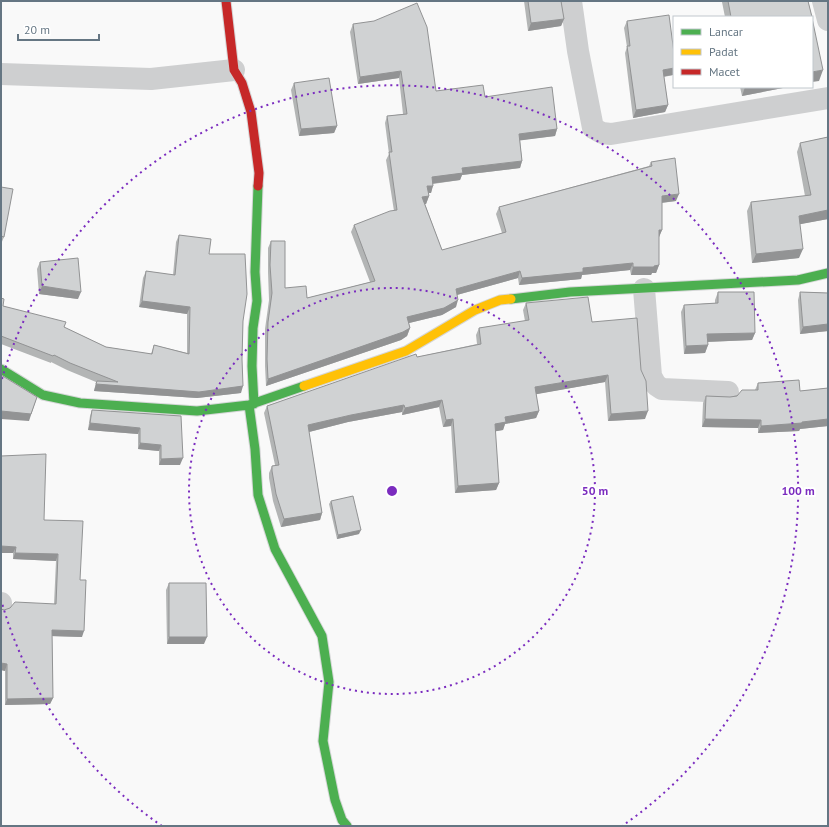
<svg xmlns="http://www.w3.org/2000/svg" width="829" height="827" font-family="'PT Sans',sans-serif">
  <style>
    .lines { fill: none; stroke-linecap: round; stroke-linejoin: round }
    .fast-casing { stroke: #d5d6d7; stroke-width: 11 }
    .slow-casing { stroke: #d5d6d7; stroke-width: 11 }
    .jam-casing { stroke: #d5d6d7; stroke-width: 11 }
    .street { stroke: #cecfd0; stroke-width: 22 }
    .fast { stroke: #4caf50; stroke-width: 9 }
    .slow { stroke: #ffc107; stroke-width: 9 }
    .jam { stroke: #c62828; stroke-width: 9 }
    .wall { fill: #b3b5b5 }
    .shaded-wall { fill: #929394 }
    .building { fill: #d0d2d3; stroke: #929394 }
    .ring { fill: none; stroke: #7b2cbf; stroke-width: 2; stroke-dasharray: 2 4 }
    .centre { fill: #7b2cbf; stroke: #fff; stroke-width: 2 }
    .ring-label { font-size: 12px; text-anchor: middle; font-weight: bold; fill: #7b2cbf; stroke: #fff; stroke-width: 4; stroke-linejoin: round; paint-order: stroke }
  </style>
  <rect width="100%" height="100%" fill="#f9f9f9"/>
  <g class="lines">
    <defs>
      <path id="fast" d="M511,299L570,292L798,280L828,273
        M1,369L43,395L80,403L197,411L249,405L304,386
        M254,404L252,366L253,328L257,301L255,272L258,186
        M249,405L255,449L258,495L275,549L322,636L329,682L323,741L335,800L342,820L347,826"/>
      <path id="slow" d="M304,386L406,351L475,310L500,300L511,299"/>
      <path id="jam" d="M226,1L234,70L242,83L251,112L259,173L258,186"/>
    </defs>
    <use href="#fast" class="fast-casing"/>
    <use href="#slow" class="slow-casing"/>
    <use href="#jam" class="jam-casing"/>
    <path class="street" d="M571,1L578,51L593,128L602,133L611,134L828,98
      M823,1L828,20
      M1,74L151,79L234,70
      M644,289L651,376L656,385L662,389L728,392
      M1,603V604"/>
    <use href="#fast" class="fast"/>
    <use href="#slow" class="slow"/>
    <use href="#jam" class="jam"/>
  </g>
  <path class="wall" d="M524,1H561L564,19L561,26L528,31Z
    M723,1H808L812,17H725L722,2Z
    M627,21L673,75L664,77L668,105L665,112L633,118L625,53L627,47L624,28Z
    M353,24L436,91L485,97L557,129L555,136L520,140L522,161L520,168L462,175L460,180L433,184L431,193H428L429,196L426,204H425L442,250L502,233L496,214L499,207L649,166L651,162L676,201L662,203V230L659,237V265L656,273H652L651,275H631L630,270L582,275L581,279L519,285L518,278L457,295L456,307L442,315L409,323L410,328L407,336L401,340L266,386L265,366V329L269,300L268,272V248L271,241L285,288L307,298L370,282L351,232L354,225L394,211L386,160L389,154L385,123L387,116L403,114L399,78L358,84L350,32Z
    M294,83L337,126L334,133L299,136L291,90Z
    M740,87H788L742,96Z
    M828,137V219L800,224L799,258L752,263L747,211L751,202L805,196L797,152L800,143Z
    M1,187L4,237L1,244Z
    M179,235L209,254L243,321L241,393L197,398L94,391L96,382L67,370L51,362V363L1,344V298L3,306L64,327L106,347L151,354L154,345L187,353V314L139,307L143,278L146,271L173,275L176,242Z
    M40,262L78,299L39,294L37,269Z
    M718,292L755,333L752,340L707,342L708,345L705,353L684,354L681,312L684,305L715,303V300Z
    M800,292L828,293V331L800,334L798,300Z
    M526,303L592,322L645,419L608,421L605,382L536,394L539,411L536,418L505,424L503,430L495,431L499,483L496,490L455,493L451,426L443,427L439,407L402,415V412L348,422L309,432L322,513L320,520L281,527L273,501L269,478V473L272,466L275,465L264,413L267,406L417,357L477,344L476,335L479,328L525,321L523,310Z
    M758,383L800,391L828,388V426L800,429L799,431L758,433V428L702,427L703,403L706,396L730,397L755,390Z
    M92,410L181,416L180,465H159V451L138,449V434L88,430L90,416Z
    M1,456L44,520L80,580L82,637L52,636L53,698L50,704L5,705V671L1,670V609L4,610L54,604L56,561L13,559V553H1Z
    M331,501L359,534L337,539L329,504Z
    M169,583L204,644H167L166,590Z"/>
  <path class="shaded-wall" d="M564,19L561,26L528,31L531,23Z
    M674,68L673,75L660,77L663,70Z
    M823,70L819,81L812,82V72Z
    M401,71L399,78L358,84L360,77Z
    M745,87H788L742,96Z
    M668,105L665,112L633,118L636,110Z
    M337,126L334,133L299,136L301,129Z
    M557,129L555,136L516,141L519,134Z
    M522,161L520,168L462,175L460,180L429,184L432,177L462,168Z
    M427,186H433L431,193H425Z
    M679,194L676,201L659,203L662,196Z
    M429,196L426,204H420L422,197Z
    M828,210V219L796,225L799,216Z
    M659,230H662L659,237H656Z
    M803,249L799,258L752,263L756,254Z
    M633,263L630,270L582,275L581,279L519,285L522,278L583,268Z
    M659,265L656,273H652L651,275H631L633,267Z
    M520,271L518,278L453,296L456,289Z
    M42,286L81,292L78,299L39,294Z
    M458,300L456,307L442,315L405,324L407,317Z
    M142,301L190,307L187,314L139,307Z
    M828,324V331L800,334L803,327Z
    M410,328L407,336L401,340L266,386L268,379Z
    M755,333L752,340L704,342L707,334Z
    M708,345L705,353L684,354L686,346Z
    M608,375L605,382L532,395L535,387Z
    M96,384L243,386L241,393L197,398L94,391Z
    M37,397L29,421L1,419V411Z
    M442,400L439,407L402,415L405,408Z
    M404,405L402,412L348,422L305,433L308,425L351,415Z
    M539,411L536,418L505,424L503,430L492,432L495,424L505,417Z
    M648,411L645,419L608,421L611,414Z
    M453,419L451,426L443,427L446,420Z
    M705,419L761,420L758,428L702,427Z
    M828,419V426L800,429L799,431L758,433L761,426Z
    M90,423L140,428L138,434L88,430Z
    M140,443L161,445L159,451L138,449Z
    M183,458L180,465H159L161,459Z
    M499,483L496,490L455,493L458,486Z
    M322,513L320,520L281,527L284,519Z
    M361,530L359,534L337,539L338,535Z
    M1,546L16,547L13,553H1Z
    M15,553L58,554L56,561L13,559Z
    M52,630L84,631L82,637L49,636Z
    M169,637H207L204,644H167Z
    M1,663L7,664L5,671L1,670Z
    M53,698L50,704L5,705L7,699Z"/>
  <path class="building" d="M528,1H561L564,19L531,23Z
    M728,1H808L812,17H731Z
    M417,3L427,27L436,91L483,85L485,97L552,87L557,129L519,134L522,161L462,168L463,173L432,177L433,186H427L429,196L422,197L442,250L506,232L499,207L652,166L651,162L675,158L679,194L662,196V230H659V265L654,266V267H633V263L583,268V272L522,278L520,271L456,289L458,300L444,308L407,317L410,328L403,332L268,379L267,359L268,322L272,293L270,265L271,241H285V288L306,286L307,298L375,281L354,225L390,211L397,210L389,152H392L387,116L407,114L401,71L360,77L353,24L374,21Z
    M669,15L674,53V68L663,70L668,105L636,110L627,46H630L627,21Z
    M812,18L823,70L812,72Z
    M329,78L337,126L301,129L294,83Z
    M828,137V210L799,216L803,249L756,254L751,202L811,195L800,143Z
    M1,187L13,189L4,237L1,236Z
    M179,235L211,239L209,254H245L247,294L243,321L242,359L243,386L199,392L96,384L97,381L118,382L70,363L54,355L53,356L1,336V298L4,299L3,306L66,322L64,327L106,347L152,354L154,345L189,354L190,307L142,301L146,271L175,275Z
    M78,258L81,292L42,286L40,262Z
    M718,292H754L755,333L707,334L708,345L686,346L684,305L718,303Z
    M800,292L828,293V324L803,327Z
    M588,297L592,322L637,318L641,370L646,381L648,411L611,414L608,375L535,387L539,411L505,417L506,422L495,424L499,483L458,486L453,419L446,420L442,400L405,408L404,405L351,415L308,425L322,513L284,519L276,494L272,471V466L279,465L267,406L416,354L417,357L481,344L479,328L529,320L526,303Z
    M1,375L37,397L31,414L1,411Z
    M799,380L800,391L828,388V419L802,422V423L761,426V420L705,419L706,396L730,397L737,396L742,390H758V383Z
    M92,410L181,416L183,458L161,459V445L140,443V428L90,423Z
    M46,454L44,520L83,521L80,580H86L84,631L52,630L53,698L7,699V664L1,663V609L4,610L10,608L15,602L56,604L58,554L15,553L16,547L1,546V456Z
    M353,496L361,530L338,535L331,501Z
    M169,583H206L207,637H169Z"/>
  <g class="ring">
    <circle cx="392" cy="491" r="203"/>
    <path d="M162 826A406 406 0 0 1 2 603M2 379A406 406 0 1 1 622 826"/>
  </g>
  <circle cx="392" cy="491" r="6" class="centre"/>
  <g class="ring-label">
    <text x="595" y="495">50 m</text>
    <text x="798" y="495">100 m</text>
  </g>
  <rect width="829" height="827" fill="none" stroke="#657683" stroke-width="4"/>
  <rect x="673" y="16" width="140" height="72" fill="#ffffff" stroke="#c1c8cd"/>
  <rect x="681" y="29" width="20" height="6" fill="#4caf50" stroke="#c1c8cd"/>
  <text x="709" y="36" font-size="12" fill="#657683">Lancar</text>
  <rect x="681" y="49" width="20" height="6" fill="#ffc107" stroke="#c1c8cd"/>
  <text x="709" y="56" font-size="12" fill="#657683">Padat</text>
  <rect x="681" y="69" width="20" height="6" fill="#c62828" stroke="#c1c8cd"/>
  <text x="709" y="76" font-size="12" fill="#657683">Macet</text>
  <path d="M18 34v6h81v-6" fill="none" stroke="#657683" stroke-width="2"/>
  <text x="24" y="34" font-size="12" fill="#657683" stroke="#ffffff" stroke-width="3" paint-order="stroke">20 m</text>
</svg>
